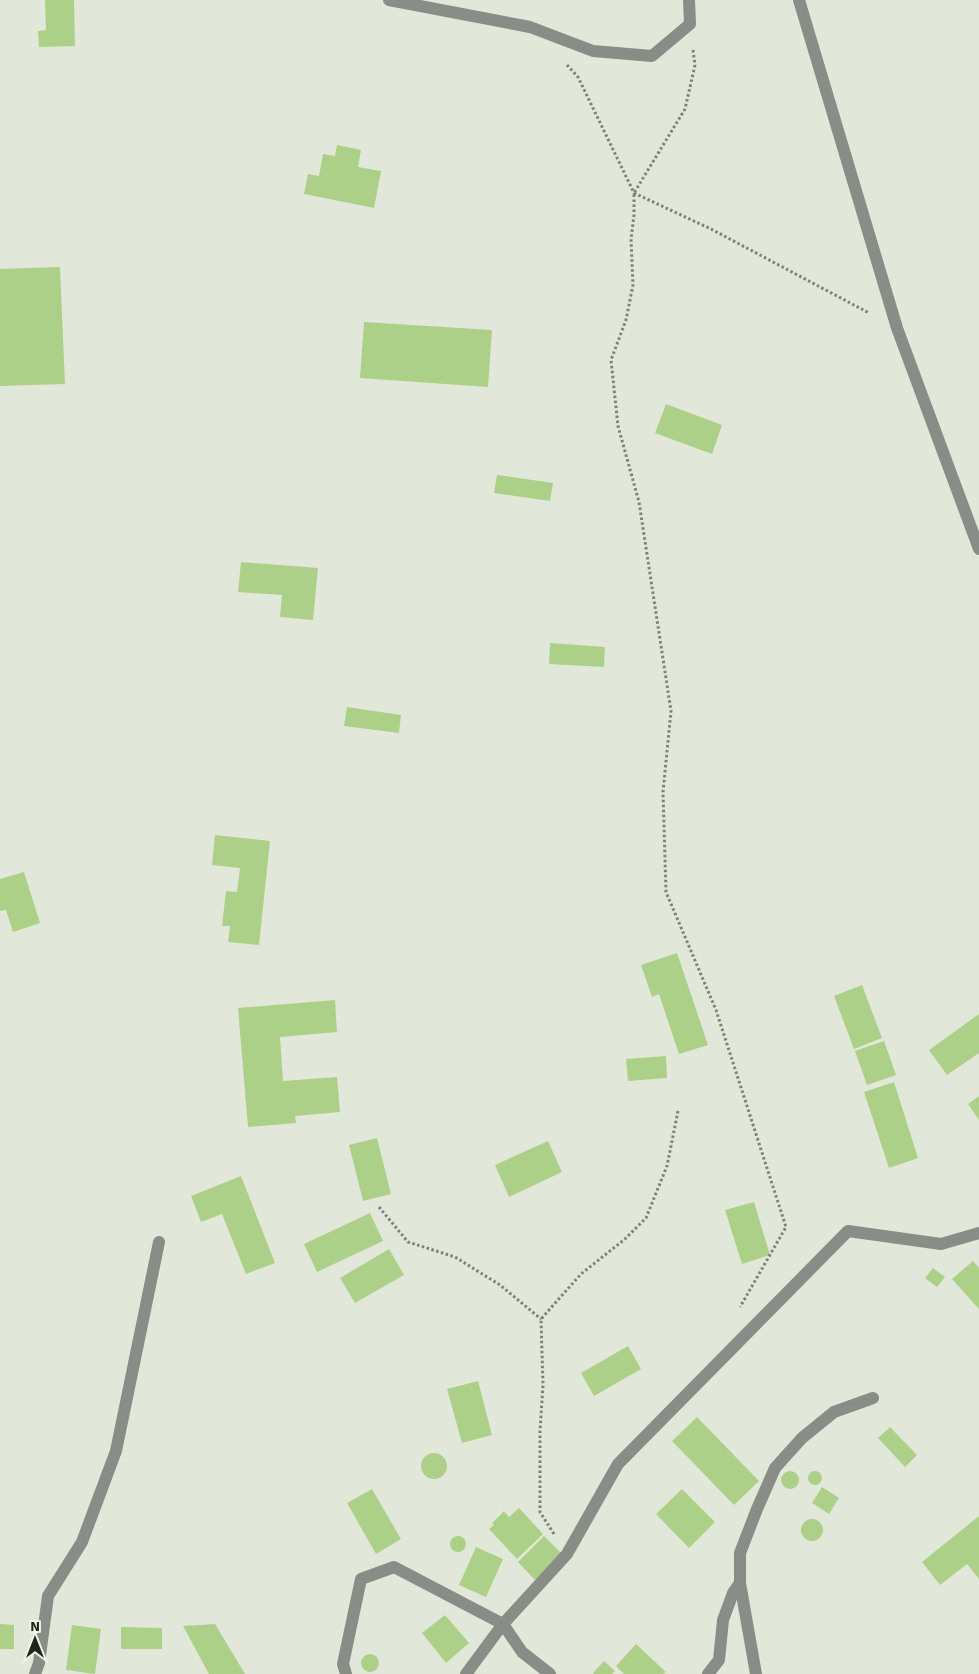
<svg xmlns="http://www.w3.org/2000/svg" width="979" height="1674" font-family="Signika,sans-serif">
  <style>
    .building { fill: #add089 }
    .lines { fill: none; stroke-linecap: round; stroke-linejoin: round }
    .path { stroke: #7d8279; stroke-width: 3; stroke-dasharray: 2.5 2.5; stroke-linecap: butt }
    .minor { stroke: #8a8d87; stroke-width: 12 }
  </style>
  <rect width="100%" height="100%" fill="#e1e8da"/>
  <path class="building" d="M45,0H74L75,46L39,47L38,31L46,30Z
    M337,145L361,150L358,167L381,171L374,208L304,194L308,174L319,176L323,154L335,156Z
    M60,267L65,384L0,386V269Z
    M364,322L492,330L488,387L360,378Z
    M666,404L722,425L712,454L655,433Z
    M497,475L553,483L550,501L494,493Z
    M241,562L318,568L313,620L280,617L282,595L238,592Z
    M550,643L605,647L604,667L549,664Z
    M347,707L401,715L399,733L344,726Z
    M215,835L270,841L259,945L228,942L230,926H222L226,891L237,892L240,868L212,865Z
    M24,872L40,923L13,932L6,910L0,911V879Z
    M677,953L708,1045L679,1054L659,994L652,997L641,965Z
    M862,985L882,1038L854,1049L834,996Z
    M335,1000L337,1032L280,1037L283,1081L337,1077L340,1112L295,1116L296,1123L248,1127L238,1008Z
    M979,1014V1053L947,1075L929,1050Z
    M884,1041L896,1075L867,1085L855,1051Z
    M666,1056L667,1078L628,1081L626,1059Z
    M894,1082L918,1158L889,1168L864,1092Z
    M979,1096V1120L968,1104Z
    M377,1138L391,1194L363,1201L349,1145Z
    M548,1141L562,1172L509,1197L495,1165Z
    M241,1176L275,1263L246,1274L222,1214L201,1222L191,1196Z
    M754,1202L770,1255L742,1264L725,1210Z
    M370,1213L383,1241L317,1272L304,1244Z
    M389,1249L404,1275L355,1303L340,1278Z
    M973,1261L979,1268V1309L952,1279Z
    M933,1268L945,1277L937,1287L925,1278Z
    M628,1346L641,1369L594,1396L581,1373Z
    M478,1381L492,1435L462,1443L447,1389Z
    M697,1417L759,1481L734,1505L672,1441Z
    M890,1427L917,1455L905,1467L878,1438Z
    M421 1466a13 13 0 1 1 26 0a13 13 0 1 1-26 0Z
    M781 1480a9 9 0 1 1 18 0a9 9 0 1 1-18 0Z
    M808 1478a7 7 0 1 1 14 0a7 7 0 1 1-14 0Z
    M822,1487L839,1498L829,1514L812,1503Z
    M372,1489L401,1539L376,1554L347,1503Z
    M682,1489L715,1522L689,1548L656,1514Z
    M519,1508L543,1534L517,1559L489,1529L494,1525L492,1523L504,1511L509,1517Z
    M979,1516V1579L967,1564L940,1585L922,1562Z
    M801 1530a11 11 0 1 1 22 0a11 11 0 1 1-22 0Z
    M544,1536L562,1554L535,1580L518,1562Z
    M450 1544a8 8 0 1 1 16 0a8 8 0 1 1-16 0Z
    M476,1547L503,1559L486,1597L459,1585Z
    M445,1615L469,1643L446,1663L422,1633Z
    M0,1624L14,1625V1649H0Z
    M215,1624L245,1674H209L183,1626Z
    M72,1625L101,1629L95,1674L66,1670Z
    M121,1627L162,1628V1649H121Z
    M636,1644L666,1672L663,1674H624L616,1666Z
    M361 1663a9 9 0 1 1 18 0a9 9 0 1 1-18 0Z
    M604,1661L615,1671L612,1674H594L593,1673Z"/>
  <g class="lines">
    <path class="path" d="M693,50L695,65L685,109L634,193V215L631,239L633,285L626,320L611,360L618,426L639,502L671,711L663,792L666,892L716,1010L786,1227L740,1307
      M567,65L578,77L634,193L711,229L869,313
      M379,1207L408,1242L455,1257L500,1285L541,1319
      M554,1534L540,1512V1431L543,1385L541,1319L581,1274L625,1239L646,1218L667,1166L678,1111"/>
    <path class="minor" d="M389,0L530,27L593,51L652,56L690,24L689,0
      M799,0L897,328L979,549
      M35,1674L39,1663L48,1596L82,1542L116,1451L159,1242
      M346,1674L343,1664L361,1579L394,1567L503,1624L522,1652L550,1674
      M466,1674L503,1624L567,1554L618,1464L848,1231L941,1244L979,1233
      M708,1674L719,1660L723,1620L733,1593L740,1583
      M756,1674L740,1583V1553L757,1509L775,1468L802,1438L834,1412L873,1398"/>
  </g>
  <g transform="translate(35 1639)" stroke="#eef6e7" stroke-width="4" paint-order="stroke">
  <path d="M0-4L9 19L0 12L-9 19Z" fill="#21231e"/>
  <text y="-8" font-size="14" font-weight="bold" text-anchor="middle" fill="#21231e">N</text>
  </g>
</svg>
